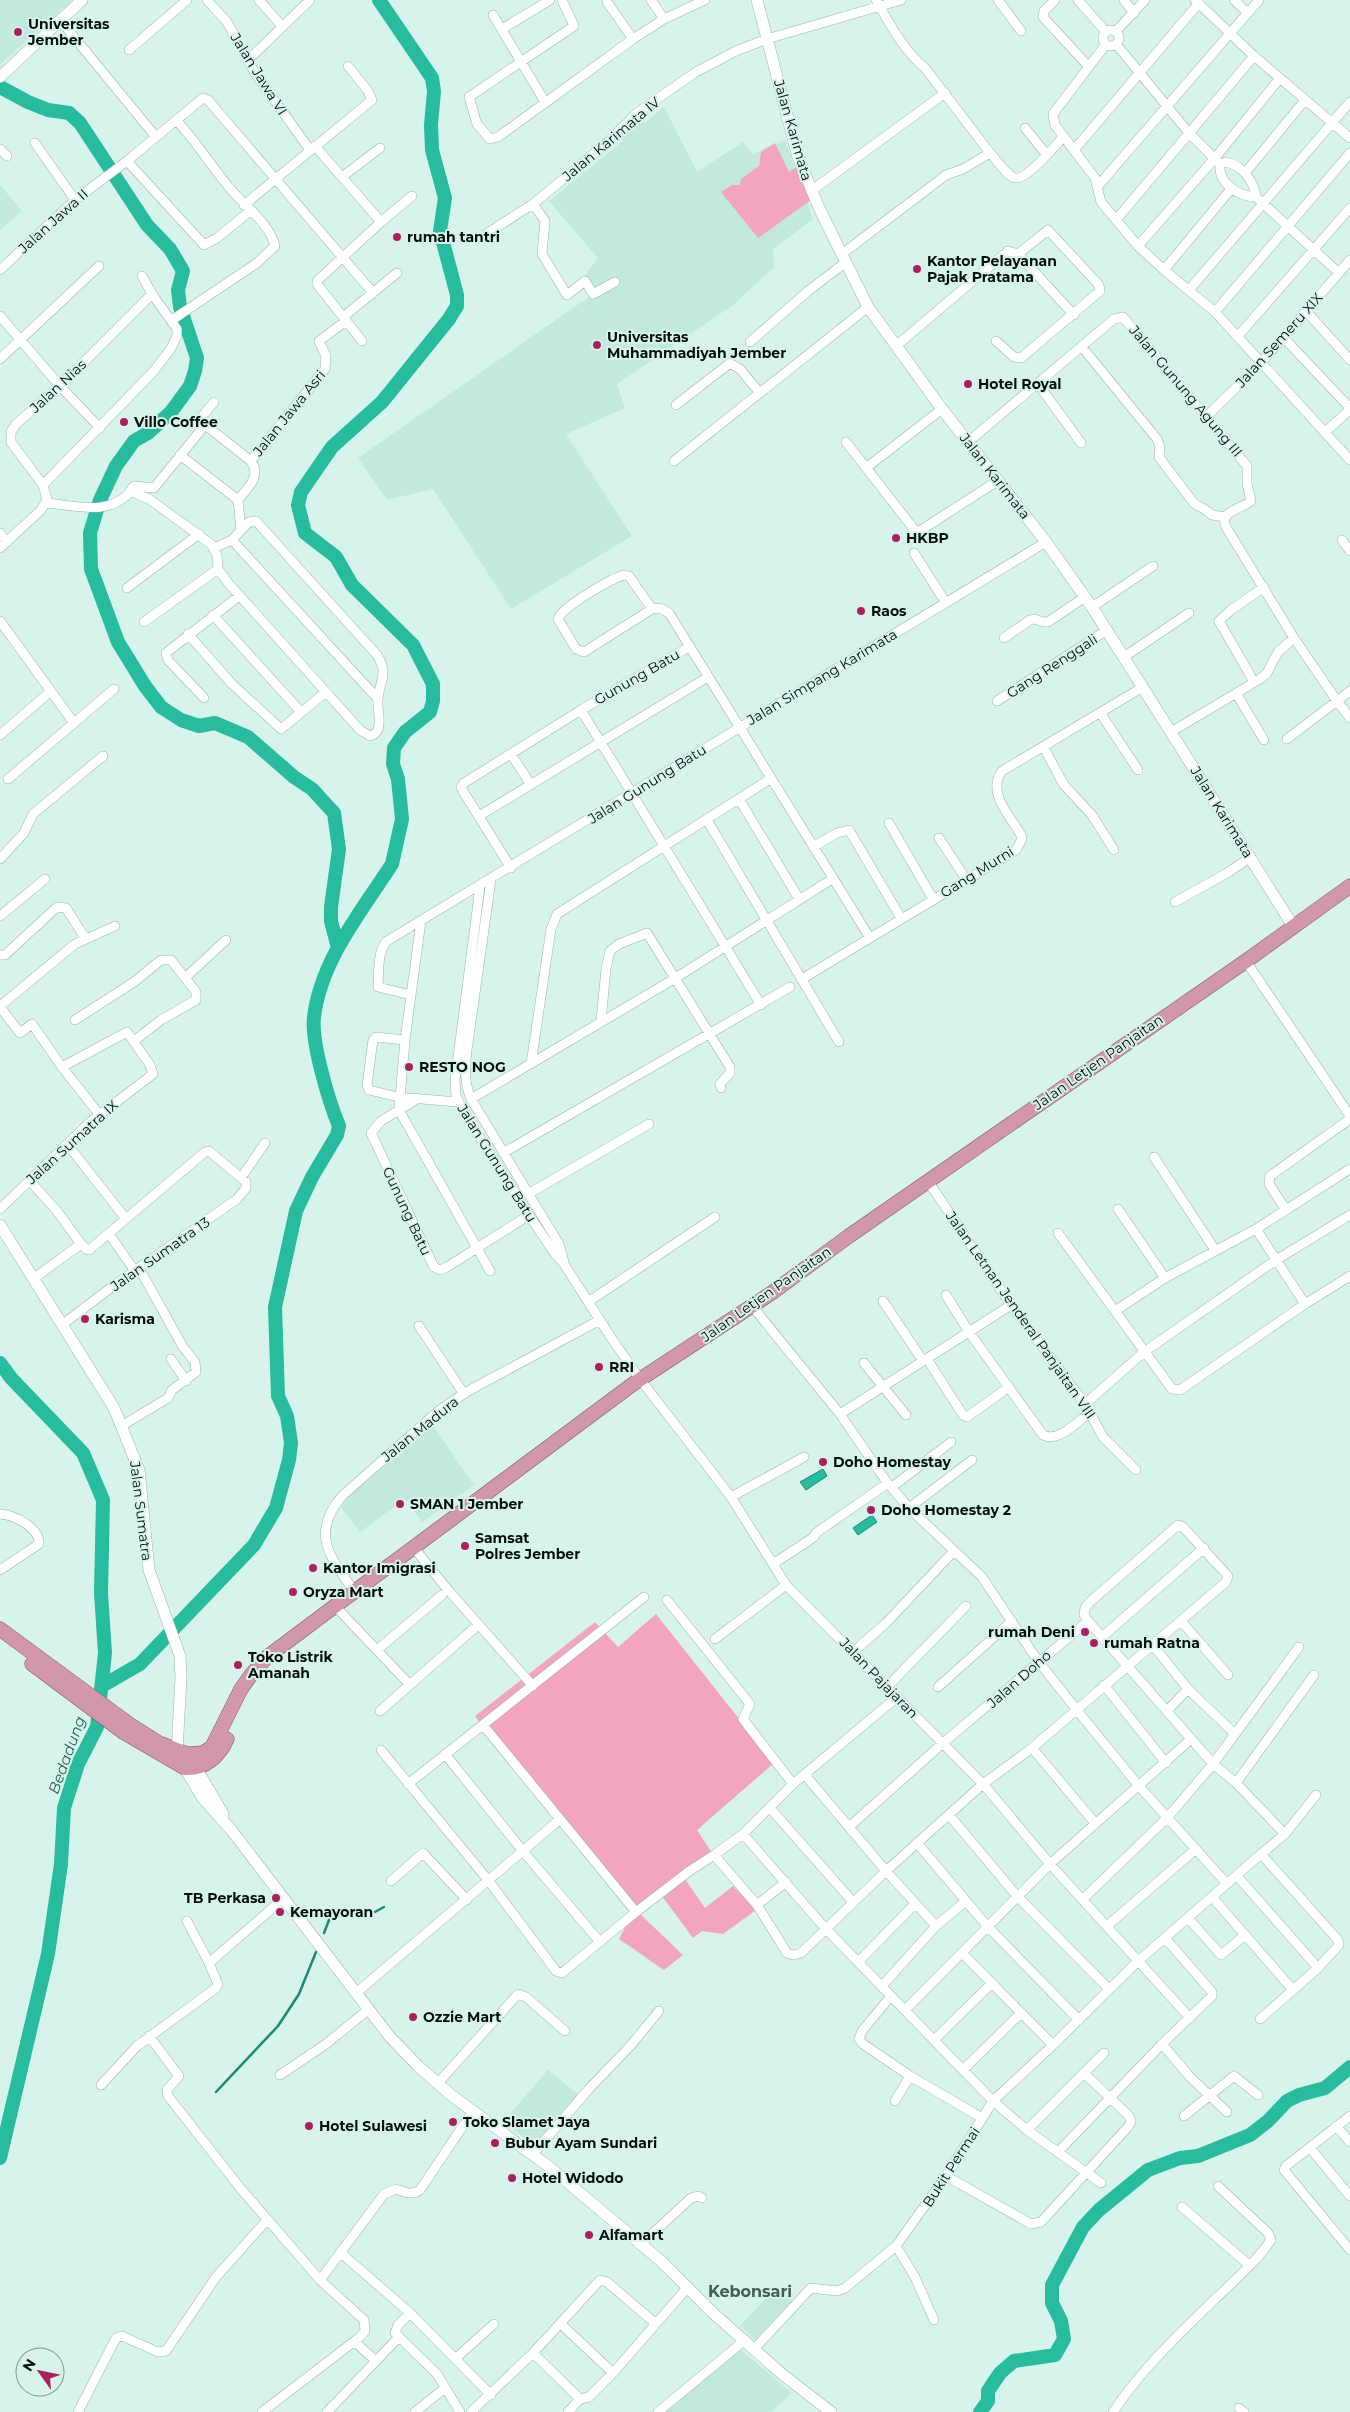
<svg xmlns="http://www.w3.org/2000/svg" width="1350" height="2412" font-family="Montserrat,sans-serif">
  <style>
    .built { fill: #c2e9de }
    .green { fill: #f3a5be }
    .water { fill: #28bc9f; stroke: #1e8873 }
    .lines { fill: none; stroke-linecap: round; stroke-linejoin: round }
    .stream { stroke: #1e8873; stroke-width: 2.5 }
    .river { stroke: #28bc9f; stroke-width: 14 }
    .minor-casing { stroke: #99b6ad; stroke-width: 10 }
    .secondary-casing { stroke: #99b6ad; stroke-width: 12 }
    .trunk-casing { stroke: #835665; stroke-width: 15 }
    .minor { stroke: #fff; stroke-width: 9 }
    .secondary { stroke: #fff; stroke-width: 11 }
    .trunk { stroke: #d297aa; stroke-width: 14 }
    .poi-dot { fill: #ab1f5f; stroke: #d6f4eb; stroke-width: 2 }
    .labels { text-anchor: middle; stroke-width: 4; stroke-linejoin: round; paint-order: stroke }
    .poi-label { font-size: 14px; font-weight: bold; fill: #050e0b; stroke: #d6f4eb; text-anchor: start }
    .street-label { font-size: 14px; fill: #050e0b; stroke: #d6f4eb }
    .water-label { font-size: 15px; font-style: italic; fill: #296053; stroke: #d6f4eb }
    .quarter-label { font-size: 16px; font-weight: bold; fill: #445e57; stroke: #d6f4eb }
  </style>
  <rect width="100%" height="100%" fill="#d6f4eb"/>
  <path class="built" d="M0,0H72L0,65Z
    M664,107L697,172L743,142L752,154L785,140L813,219L773,249L774,267L733,305L617,384L625,408L566,434L632,536L511,609L433,489L387,500L358,458L593,294L583,278L598,258L549,201L623,141L619,135L642,119L645,123Z
    M0,185L22,211L0,230Z
    M433,1426L474,1485L422,1522L405,1499L360,1532L341,1507L350,1495Z
    M548,2070L578,2094L535,2146L503,2122Z
    M778,2286L793,2300L755,2340L740,2326Z
    M740,2349L792,2393L771,2412H663Z"/>
  <path class="green" d="M775,143L789,172L798,166L811,200L758,238L721,192L732,185H740L741,179L759,166L761,152Z
    M656,1614L774,1763L697,1830L714,1856L685,1879L705,1908L733,1886L756,1910L723,1934L702,1931L693,1938L659,1892L639,1913L683,1955L664,1970L619,1939L632,1915L475,1716L595,1622L618,1647Z"/>
  <path class="water" d="M823,1469L827,1476L806,1490L800,1482Z
    M872,1515L877,1522L858,1535L853,1528Z"/>
  <g class="lines">
    <path class="stream" d="M324,1933L329,1920L333,1916L373,1913L384,1907
      M216,2092L278,2026L299,1994L316,1952"/>
    <path class="river" d="M0,87L28,102L48,110L69,113L80,123L147,225L170,249L183,271L178,290L180,307L197,358L195,371L190,386L171,412L148,433L134,441L116,466L100,500L90,533L91,569L118,642L145,686L161,707L181,720L199,726L215,723L248,737L294,777L312,789L334,813L339,849L331,907V921L338,948
      M0,1363L11,1378L83,1453L103,1500L101,1593L105,1653L97,1727L78,1764L64,1808L61,1864L48,1954L0,2158
      M102,1686L140,1664L254,1545L276,1508L289,1460L291,1443L287,1416L278,1396L275,1307L296,1211L312,1177L337,1135L339,1126C329,1102 311,1042 314,1017C321,960 361,912 392,864L402,819L398,779L393,764L394,748L405,732L430,712L433,701V684L413,645L352,585L336,557L305,533L298,505L301,492L332,447L382,402L449,319L457,306V295L440,231L445,198L432,150L431,125L434,91L432,78L379,0
      M980,2412L988,2401V2391L1000,2373L1014,2361L1055,2355L1064,2339L1061,2321L1052,2303V2285L1083,2227L1099,2210L1148,2170L1180,2158L1198,2156L1250,2135L1268,2121L1287,2101L1299,2095L1325,2088L1350,2067"/>
    <defs>
      <path id="minor" d="M207,0L227,22L255,73L310,150
        M259,0L282,26
        M562,0L574,26L469,97L477,124L490,139L498,137L633,39L664,19L705,0
        M651,0L664,19
        M876,0C890,24 903,50 925,68L990,153
        M998,0L1021,31
        M1055,0L1044,11L1043,17L1089,67
        M1078,0L1106,32
        M1124,0L1134,13
        M1195,0L1254,56L1350,138
        M1234,0L1248,13
        M607,2L633,39
        M493,15L545,102
        M60,20L156,137
        M502,29L550,0
        M1103 38a8 8 0 1 1 16 0a8 8 0 1 1-16 0Z
        M1116,31L1145,0
        M1106,44L1053,114L1055,125L1095,178L1101,202L1138,246L1164,270L1215,312L1350,460
        M1116,44L1189,133L1220,164
        M129,50L187,0
        M248,60L310,0
        M1025,128L1047,155
        M35,143L75,200
        M315,146L381,222L317,281V284L362,341
        M0,149L7,156
        M1074,150L1199,3
        M127,161L204,245L217,238L250,211
        M1226,162C1243,166 1254,181 1256,197C1238,196 1218,184 1220,164Z
        M1245,173L1305,100
        M342,177L380,148
        M1097,187L1259,0
        M811,191L945,93
        M1256,197L1339,273
        M533,204L545,221L542,254L567,295L585,281L593,294L615,282
        M244,205L372,100L368,91L348,66
        M1116,220L1254,56
        M381,222L412,196
        M486,234L533,204L607,143L638,112L696,72L736,51L767,39L901,0
        M1138,246L1215,158L1280,78
        M842,254L946,175L963,169L990,153C996,159 1007,176 1015,178C1027,180 1055,146 1063,137
        M0,270L75,200L127,161L203,98L208,100L373,293
        M1164,270L1231,189
        M1189,290L1350,102
        M1306,311L1350,360
        M1215,312L1350,153
        M0,316L60,386L100,428
        M343,317L397,273
        M172,320L257,263L275,246C270,223 242,204 228,186C210,164 195,140 176,120
        M1238,336L1350,208
        M1284,338L1350,408
        M996,341L1014,357L1021,358L1100,291L1099,285L1048,230L1018,254
        M750,342L808,291L846,262
        M896,346L1008,251L1018,254L1074,315
        M1082,347L1157,439L1160,447L1159,457L1193,502C1200,509 1203,506 1212,515L1225,517
        M0,359L99,266
        M1038,384L1081,443
        M676,405L730,363L740,369L759,392
        M1206,417L1262,362L1350,260
        M1325,432L1350,410
        M846,442L913,528L918,532L999,480
        M968,442L1114,319L1123,317L1247,466V484L1251,501C1241,509 1219,511 1226,527L1294,638L1337,701L1350,691
        M180,455L238,500C247,488 262,477 251,461L199,420L214,402
        M251,461L325,369L326,356L319,341L346,321
        M674,461L868,307
        M866,468L942,409
        M43,485L153,372L170,350L177,336V329L152,294L142,276
        M130,491L149,499L211,544L217,555L218,569L229,584L360,730L370,736C385,732 377,713 378,701C378,682 390,675 377,655L256,521L249,522L232,540L214,548
        M238,500L241,530
        M46,503C74,505 108,517 130,492C131,490 132,487 134,486L154,488L205,425
        M0,533L7,542
        M232,540L378,699
        M1342,540L1350,551
        M0,548L41,510L47,500L43,485L11,442V432L16,424L60,386L152,294
        M914,553L946,603
        M127,588L199,534
        M1092,607L1153,566
        M652,609L629,576L625,575C613,577 559,609 558,619L576,649L584,652L652,609L660,608L669,613L870,938
        M213,615L301,712
        M0,621L74,723L8,779
        M144,622L218,569
        M188,634L232,684L281,729L326,692
        M1004,638L1030,620L1034,619L1044,622H1048L1085,597
        M1124,657L1189,613
        M1254,682L1219,621L1231,610L1264,587
        M1236,693L1264,740
        M204,698L168,660L166,653L239,596
        M997,701L1107,630
        M581,710L761,1005
        M1101,714L1138,770
        M74,723L114,689
        M1171,732L1260,679L1267,673L1278,652L1294,638
        M0,735L51,691
        M1287,739L1337,701L1350,718
        M1044,748L1064,785L1092,815L1114,850
        M511,754L531,785
        M739,799L799,899
        M479,816L708,677
        M707,820L839,1042
        M889,823L933,899
        M939,838L966,879
        M813,847L837,833L849,830L901,918
        M0,859L24,833L33,814L103,756
        M511,868L463,791L461,787L464,783L581,710L689,647
        M491,880L467,1050C465,1069 464,1082 471,1099L559,1244L564,1262
        M480,887L455,1080L456,1096L465,1114L529,1215L553,1251L564,1264L612,1339L640,1379L731,1497L786,1585L983,1784L1050,1864L1190,2018
        M1175,902L1227,873L1251,857
        M0,916L45,879
        M421,921L405,1040L399,1110L490,1271
        M0,955H5L57,907L66,908L85,938
        M1246,961L1350,1116
        M185,978L226,940
        M802,979L1016,850L1022,839L1021,835C1011,817 986,793 1002,771L1143,687
        M411,995L378,987C379,974 377,951 387,941L1046,542
        M0,1006L75,944L115,926
        M0,1007L20,1033L32,1024L62,1067
        M75,1020L134,982L161,960H171L196,992V1000L161,1020L134,1041
        M601,1021L606,969L610,951L619,944L647,933L730,1067V1073L720,1084L721,1088
        M405,1040L376,1037L373,1040L367,1085L369,1090L398,1097L458,1102
        M531,1064L551,929L557,914L770,779
        M417,1099L381,1121L371,1133L434,1267L440,1270L447,1267L529,1215
        M471,1099L674,979L832,879
        M67,1144L126,1219
        M503,1153L790,987
        M1154,1157L1215,1250
        M241,1178L265,1143
        M29,1180L57,1211L81,1244
        M928,1181L1011,1305L1085,1404L1103,1437L1136,1470
        M528,1194L649,1124
        M0,1209L89,1123L153,1074L150,1065L127,1032L62,1067L99,1114
        M1118,1209L1165,1278
        M1286,1210L1269,1184L1270,1176L1350,1119
        M1256,1229L1305,1304L1350,1276
        M1058,1233L1172,1389L1180,1390L1305,1304
        M109,1234L135,1271
        M33,1279L81,1244L86,1249L89,1250L205,1152L209,1151L246,1182V1188L237,1199L113,1286L62,1325
        M946,1295L969,1332L1043,1435C1058,1443 1077,1422 1089,1413
        M883,1301L923,1361
        M588,1302L715,1217
        M752,1306L840,1414L886,1481L909,1508L982,1577L1038,1661L1076,1709L1138,1785L1227,1884
        M1115,1311L1165,1278L1256,1229L1350,1169
        M419,1326L464,1394
        M171,1359L186,1381
        M927,1359L963,1415L967,1417L1009,1387
        M864,1363L906,1415
        M1085,1404L1144,1352L1276,1260L1350,1215
        M840,1414L1011,1305
        M123,1425L168,1398L172,1390L196,1372L195,1362L183,1347L139,1268
        M892,1487L951,1442
        M731,1497L804,1457
        M909,1508L972,1460
        M0,1514C15,1515 40,1528 39,1544L0,1570
        M414,1548L448,1590L533,1686
        M773,1564L814,1537L816,1533L888,1483
        M354,1591C330,1557 310,1534 342,1496L437,1412L468,1391L600,1320
        M667,1600L750,1704L743,1719L793,1784
        M335,1606L409,1684
        M1181,1621L1228,1675
        M1102,1637L1204,1548
        M715,1639L786,1585
        M1152,1644L1188,1689L1235,1734
        M377,1650L442,1595
        M853,1652L886,1623L954,1551
        M1104,1685L1166,1763
        M887,1687L966,1606
        M938,1687L1012,1621
        M896,1698L793,1784L743,1834L714,1855L757,1905L787,1953L793,1955L801,1953L886,1871L983,1784L1032,1748L1226,1582L1228,1576L1183,1527L1178,1525L1091,1601L1085,1608L1084,1615L1088,1621
        M380,1711L478,1625
        M1167,1711L1188,1689
        M1032,1748L1095,1823
        M381,1750L488,1880L556,1971L562,1973L636,1912L483,1725
        M445,1754L522,1850L599,1941
        M805,1775L886,1871L936,1926
        M1236,1783L1314,1675
        M408,1784L644,1597
        M770,1808L853,1902
        M949,1815L1018,1897L1109,1989
        M849,1827L943,1743L1088,1621L1213,1764L1236,1783L1285,1834L1261,1854
        M743,1834L825,1928L993,2101L1027,2130L1101,2183
        M1285,1834L1316,1795
        M917,1843L988,1927L1079,2020
        M1237,1876L1318,1968
        M391,1881L423,1853L467,1900
        M1212,1897L1293,1990
        M1083,1899L1167,1818L1213,1764L1299,1647
        M757,1905L786,1882
        M636,1912L688,1872L714,1855
        M1188,1918L1221,1955L1245,1935
        M187,1921L209,1963
        M1107,1926L1196,1849
        M962,1953L1053,2045
        M859,1961L915,1904
        M882,1986L936,1926L966,1901
        M356,1993L559,1820
        M891,1996L862,2031L859,2039L863,2044L910,2076L895,2101
        M905,2010L1050,1864L1190,1740
        M149,2036L179,2076L167,2090L168,2096L241,2189L320,2280
        M934,2040L992,1983
        M1162,2044L1190,2077L1227,2112
        M963,2070L1021,2013
        M280,2075L326,2044L369,2009
        M910,2076L982,2118
        M438,2083L518,1994L526,1997L565,2031
        M101,2085L137,2046L216,1988L218,1984L209,1963L283,1899
        M1184,2116L1234,2076L1258,2095
        M1350,2116L1286,2166L1284,2170L1350,2250
        M1336,2126L1350,2142
        M1027,2130L1104,2053
        M1310,2148L1350,2196
        M1058,2152L1162,2044L1212,1996V1992L1165,1938
        M532,2155L588,2090L631,2045L659,2011
        M946,2176L1031,2224L1041,2222L1128,2127L1131,2122L1129,2116L1084,2073
        M1182,2207L1249,2265
        M641,2244L691,2198L698,2196L702,2198
        M896,2246L915,2277L934,2320
        M341,2253L410,2313L491,2395
        M410,2313L398,2325L395,2333L437,2374L460,2412
        M561,2324L613,2373
        M755,2348L811,2288L837,2291L845,2288L896,2246L946,2176L993,2101L1053,2045L1137,1962L1261,1854L1338,1940L1339,1945L1318,1968L1260,2019
        M533,2353L580,2399
        M456,2358L494,2324
        M376,2361L398,2338
        M1239,2408L1244,2412
        M78,2412L116,2338L122,2336L158,2352L166,2351L216,2277L267,2220
        M262,2412L360,2337L365,2331L364,2320L320,2280L384,2194L396,2189C405,2192 411,2196 420,2190L473,2111
        M327,2412L376,2361L355,2342
        M415,2412L445,2388
        M471,2412L533,2353L600,2280L607,2282L656,2324
        M568,2412L580,2399L589,2397L613,2373L688,2287
        M658,2412L745,2340
        M1113,2412C1141,2370 1177,2336 1213,2301C1233,2282 1256,2262 1271,2240L1268,2233L1218,2186"/>
      <path id="secondary" d="M757,0L798,157L820,210L868,307L942,409L1046,542L1092,607L1293,926
        M0,77L82,0
        M0,1225L114,1408L139,1470L149,1570L180,1656L181,1678L177,1751L180,1760L202,1797L232,1831L390,2037L418,2066L451,2095L548,2166L661,2261L713,2313L782,2374L831,2412
        M192,1761L223,1814"/>
      <path id="trunk" d="M0,1629L129,1724L159,1743L187,1754L203,1753L212,1747L241,1689L251,1675L267,1657L335,1606L633,1384L773,1292L849,1236L1246,961L1350,886
        M32,1664L123,1732L185,1768C205,1769 219,1757 227,1739"/>
    </defs>
    <use href="#minor" class="minor-casing"/>
    <use href="#secondary" class="secondary-casing"/>
    <use href="#trunk" class="trunk-casing"/>
    <use href="#minor" class="minor"/>
    <use href="#secondary" class="secondary"/>
    <use href="#trunk" class="trunk"/>
  </g>
  <g class="poi-dot">
    <circle cx="18" cy="32" r="5"/>
    <circle cx="397" cy="237" r="5"/>
    <circle cx="917" cy="269" r="5"/>
    <circle cx="597" cy="345" r="5"/>
    <circle cx="968" cy="384" r="5"/>
    <circle cx="124" cy="422" r="5"/>
    <circle cx="896" cy="538" r="5"/>
    <circle cx="861" cy="611" r="5"/>
    <circle cx="409" cy="1067" r="5"/>
    <circle cx="85" cy="1319" r="5"/>
    <circle cx="599" cy="1367" r="5"/>
    <circle cx="823" cy="1462" r="5"/>
    <circle cx="400" cy="1504" r="5"/>
    <circle cx="871" cy="1510" r="5"/>
    <circle cx="465" cy="1546" r="5"/>
    <circle cx="313" cy="1568" r="5"/>
    <circle cx="293" cy="1592" r="5"/>
    <circle cx="1085" cy="1632" r="5"/>
    <circle cx="1094" cy="1643" r="5"/>
    <circle cx="238" cy="1665" r="5"/>
    <circle cx="276" cy="1898" r="5"/>
    <circle cx="280" cy="1912" r="5"/>
    <circle cx="413" cy="2017" r="5"/>
    <circle cx="453" cy="2122" r="5"/>
    <circle cx="309" cy="2126" r="5"/>
    <circle cx="495" cy="2143" r="5"/>
    <circle cx="512" cy="2178" r="5"/>
    <circle cx="589" cy="2235" r="5"/>
  </g>
  <g class="labels">
    <g class="poi-label">
      <text x="28" y="29">Universitas<tspan x="28" dy="16">Jember</tspan></text>
      <text x="407" y="242">rumah tantri</text>
      <text x="927" y="266">Kantor Pelayanan<tspan x="927" dy="16">Pajak Pratama</tspan></text>
      <text x="607" y="342">Universitas<tspan x="607" dy="16">Muhammadiyah Jember</tspan></text>
      <text x="978" y="389">Hotel Royal</text>
      <text x="134" y="427">Villo Coffee</text>
      <text x="906" y="543">HKBP</text>
      <text x="871" y="616">Raos</text>
      <text x="419" y="1072">RESTO NOG</text>
      <text x="95" y="1324">Karisma</text>
      <text x="609" y="1372">RRI</text>
      <text x="833" y="1467">Doho Homestay</text>
      <text x="410" y="1509">SMAN 1 Jember</text>
      <text x="881" y="1515">Doho Homestay 2</text>
      <text x="475" y="1543">Samsat<tspan x="475" dy="16">Polres Jember</tspan></text>
      <text x="323" y="1573">Kantor Imigrasi</text>
      <text x="303" y="1597">Oryza Mart</text>
      <text x="1075" y="1637" text-anchor="end">rumah Deni</text>
      <text x="1104" y="1648">rumah Ratna</text>
      <text x="248" y="1662">Toko Listrik<tspan x="248" dy="16">Amanah</tspan></text>
      <text x="266" y="1903" text-anchor="end">TB Perkasa</text>
      <text x="290" y="1917">Kemayoran</text>
      <text x="423" y="2022">Ozzie Mart</text>
      <text x="463" y="2127">Toko Slamet Jaya</text>
      <text x="319" y="2131">Hotel Sulawesi</text>
      <text x="505" y="2148">Bubur Ayam Sundari</text>
      <text x="522" y="2183">Hotel Widodo</text>
      <text x="599" y="2240">Alfamart</text>
    </g>
    <g class="street-label">
      <text transform="translate(259 74) rotate(58)" y="5">Jalan Jawa VI</text>
      <text transform="translate(793 130) rotate(74)" y="5">Jalan Karimata</text>
      <text transform="translate(611 139) rotate(-40)" y="5">Jalan Karimata IV</text>
      <text transform="translate(53 221) rotate(-42)" y="5">Jalan Jawa II</text>
      <text transform="translate(1279 340) rotate(-48)" y="5">Jalan Semeru XIX</text>
      <text transform="translate(58 386) rotate(-43)" y="5">Jalan Nias</text>
      <text transform="translate(1186 391) rotate(50)" y="5">Jalan Gunung Agung III</text>
      <text transform="translate(289 413) rotate(-51)" y="5">Jalan Jawa Asri</text>
      <text transform="translate(995 476) rotate(52)" y="5">Jalan Karimata</text>
      <text transform="translate(1052 666) rotate(-33)" y="5">Gang Renggali</text>
      <text transform="translate(637 677) rotate(-30)" y="5">Gunung Batu</text>
      <text transform="translate(822 677) rotate(-31)" y="5">Jalan Simpang Karimata</text>
      <text transform="translate(647 784) rotate(-32)" y="5">Jalan Gunung Batu</text>
      <text transform="translate(1222 812) rotate(58)" y="5">Jalan Karimata</text>
      <text transform="translate(977 872) rotate(-32)" y="5">Gang Murni</text>
      <text transform="translate(1098 1062) rotate(-35)" y="5">Jalan Letjen Panjaitan</text>
      <text transform="translate(72 1142) rotate(-42)" y="5">Jalan Sumatra IX</text>
      <text transform="translate(497 1163) rotate(58)" y="5">Jalan Gunung Batu</text>
      <text transform="translate(407 1211) rotate(65)" y="5">Gunung Batu</text>
      <text transform="translate(160 1254) rotate(-35)" y="5">Jalan Sumatra 13</text>
      <text transform="translate(766 1294) rotate(-35)" y="5">Jalan Letjen Panjaitan</text>
      <text transform="translate(1021 1315) rotate(55)" y="5">Jalan Letnan Jenderal Panjaitan VIII</text>
      <text transform="translate(420 1429) rotate(-39)" y="5">Jalan Madura</text>
      <text transform="translate(141 1511) rotate(83)" y="5">Jalan Sumatra</text>
      <text transform="translate(879 1678) rotate(46)" y="5">Jalan Pajajaran</text>
      <text transform="translate(1019 1679) rotate(-41)" y="5">Jalan Doho</text>
      <text transform="translate(951 2167) rotate(-57)" y="5">Bukit Permai</text>
    </g>
    <g class="water-label">
      <text transform="translate(67 1755) rotate(-70)" y="5">Bedadung</text>
    </g>
    <g class="quarter-label">
      <text x="750" y="2297">Kebonsari</text>
    </g>
  </g>
  <g transform="translate(40 2372) rotate(303)"><circle r="24" fill="#d6f4eb" stroke="#829891"/>
  <path d="M0-4L9 19L0 12L-9 19Z" fill="#ab1f5f"/>
  <text y="-8" font-size="14" font-weight="bold" text-anchor="middle" fill="#050e0b">N</text>
  </g>
</svg>
